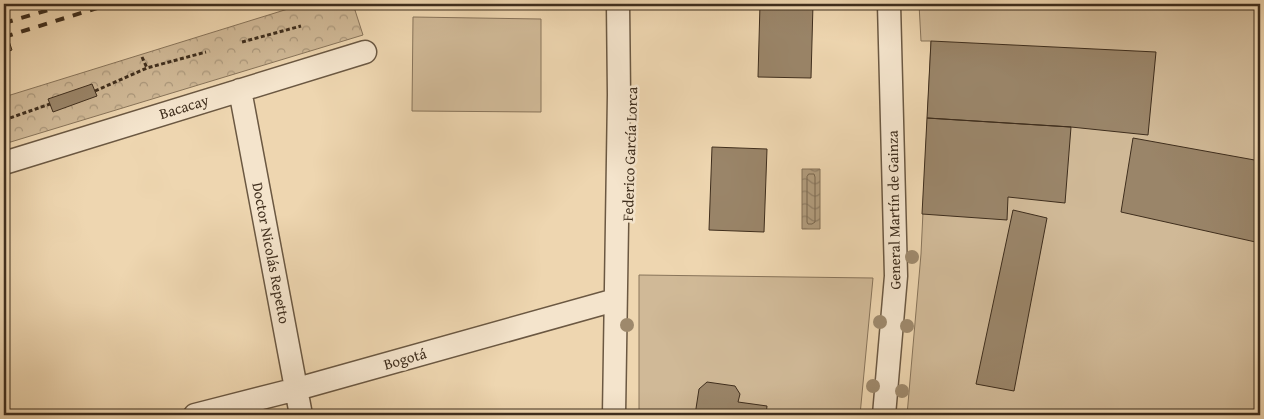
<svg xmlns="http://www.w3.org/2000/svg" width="1264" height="419" font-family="'Gentium Book Plus',serif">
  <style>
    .grass { fill: #d0b997; stroke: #88745a }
    .park { fill: url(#park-crowns); stroke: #88745a }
    .water { fill: url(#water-waves); stroke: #847157 }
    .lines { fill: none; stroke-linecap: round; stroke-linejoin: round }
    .shore { stroke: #78664e; stroke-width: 1 }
    .building { fill: #9a8569; stroke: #3f2e1d }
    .minor-casing { stroke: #6b5842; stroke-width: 25 }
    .path { stroke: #3f2e1d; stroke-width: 3; stroke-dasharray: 4 2.5; stroke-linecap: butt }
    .minor { stroke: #f4e4cc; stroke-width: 22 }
    .rail { stroke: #3f2e1d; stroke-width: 4; stroke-dasharray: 9 9; stroke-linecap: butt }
    .tree { fill: #9e896c }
    .labels { text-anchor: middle; stroke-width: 5; stroke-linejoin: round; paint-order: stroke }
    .street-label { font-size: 15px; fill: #3f2e1d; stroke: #f4e4cc }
  </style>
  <defs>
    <pattern id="park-crowns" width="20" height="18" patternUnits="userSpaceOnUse" patternTransform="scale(1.25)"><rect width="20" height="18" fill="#d0b997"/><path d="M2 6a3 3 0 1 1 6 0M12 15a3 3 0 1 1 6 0" fill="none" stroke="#aa977b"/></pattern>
    <pattern id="water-waves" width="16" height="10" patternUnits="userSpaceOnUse" patternTransform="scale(1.25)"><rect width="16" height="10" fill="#b29d7e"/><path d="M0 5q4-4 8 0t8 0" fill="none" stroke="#928067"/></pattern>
  </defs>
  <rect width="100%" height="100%" fill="#eed6b0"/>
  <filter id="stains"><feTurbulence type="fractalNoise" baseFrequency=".004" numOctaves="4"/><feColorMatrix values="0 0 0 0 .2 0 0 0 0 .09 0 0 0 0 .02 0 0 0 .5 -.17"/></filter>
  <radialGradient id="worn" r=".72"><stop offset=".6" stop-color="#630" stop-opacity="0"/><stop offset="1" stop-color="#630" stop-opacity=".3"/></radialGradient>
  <path class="grass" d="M919,4H1260V415H907L921,254L931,41H921Z
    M413,17L541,19V112L412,111Z
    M639,275L873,278L860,415H639Z"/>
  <path class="park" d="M304,4H353L363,35L4,144V97Z"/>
  <path class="water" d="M802,169H820V229H802Z"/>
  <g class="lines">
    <path class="shore" d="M809,174H814L815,177V222L812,224H808L807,222V177Z"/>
  </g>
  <path class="building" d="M760,4H813L811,78L758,77Z
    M9,41L12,50L4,53V42Z
    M931,41L1156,52L1148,135L1071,127L927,118Z
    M92,84L97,96L53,112L48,99Z
    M927,118L1071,127L1065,203L1008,197L1007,220L922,214Z
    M1133,138L1260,161V243L1121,212Z
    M712,147L767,149L764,232L709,230Z
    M1013,210L1047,218L1014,391L976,384Z
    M707,382L735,386L740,394L738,402L767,406L766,415H695L699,389Z"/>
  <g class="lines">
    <defs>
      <path id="minor" d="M240,90L301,415
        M4,163L365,52
        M195,415L297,389L615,300
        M614,415L619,95L618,4
        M884,415L896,276L889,4"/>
    </defs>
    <use href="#minor" class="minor-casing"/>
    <path class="path" d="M242,42L301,26
      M142,57L147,68
      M95,91L147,68L206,52
      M4,120L50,104"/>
    <use href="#minor" class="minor"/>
    <path class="rail" d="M4,23L69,4
      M4,37L110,4"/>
  </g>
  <g class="tree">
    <circle cx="912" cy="257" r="7"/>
    <circle cx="880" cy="322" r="7"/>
    <circle cx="627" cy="325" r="7"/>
    <circle cx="907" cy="326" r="7"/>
    <circle cx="873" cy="386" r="7"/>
    <circle cx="902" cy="391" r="7"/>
  </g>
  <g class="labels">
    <g class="street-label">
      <text transform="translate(184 107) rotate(-17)" y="5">Bacacay</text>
      <text transform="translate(630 154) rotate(-88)" y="5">Federico García Lorca</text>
      <text transform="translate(894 210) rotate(-91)" y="5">General Martín de Gainza</text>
      <text transform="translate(271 253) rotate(79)" y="5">Doctor Nicolás Repetto</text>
      <text transform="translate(405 359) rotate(-16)" y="5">Bogotá</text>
    </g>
  </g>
  <rect width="1264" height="419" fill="none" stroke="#eed6b0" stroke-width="20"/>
  <rect x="5" y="5" width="1254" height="409" fill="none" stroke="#3f2e1d" stroke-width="2.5"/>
  <rect x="10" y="10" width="1244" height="399" fill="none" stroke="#3f2e1d"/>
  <rect width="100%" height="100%" filter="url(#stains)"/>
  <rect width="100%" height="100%" fill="url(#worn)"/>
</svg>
